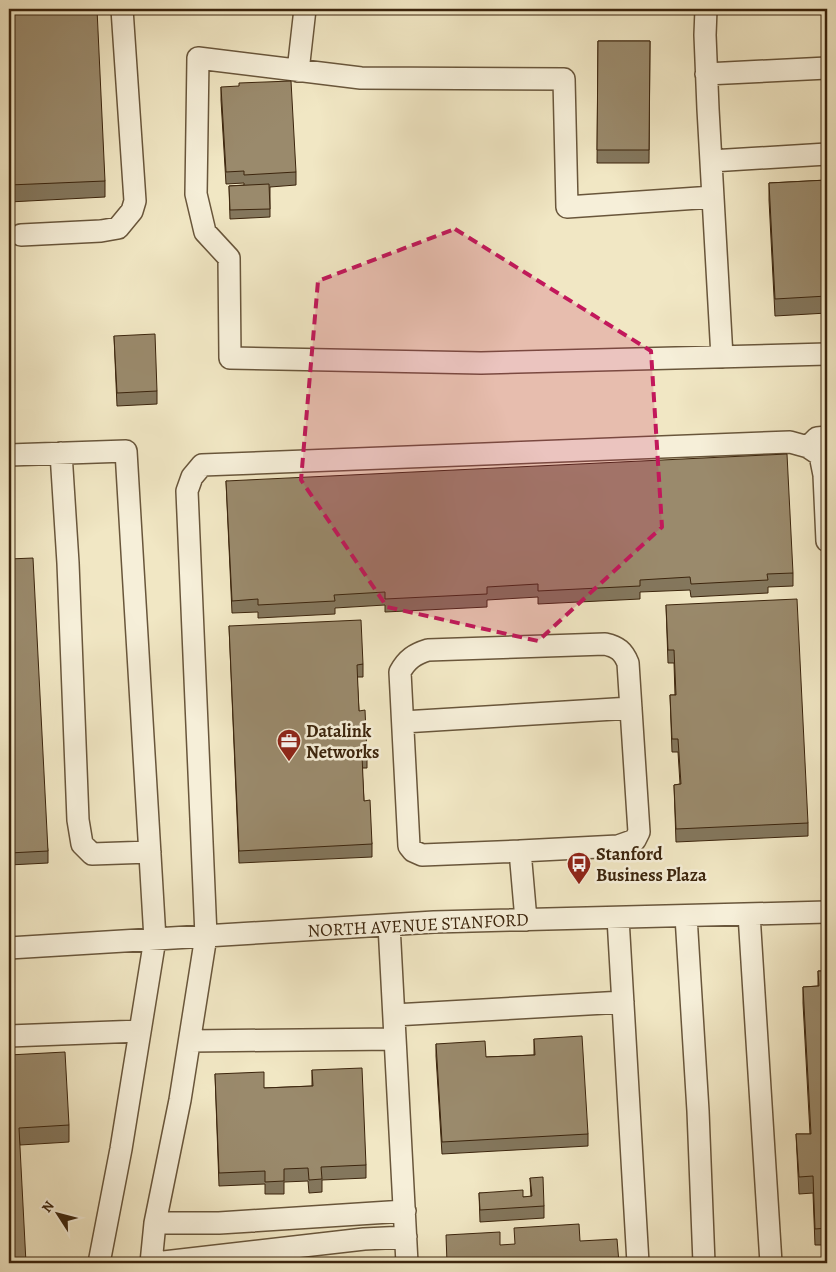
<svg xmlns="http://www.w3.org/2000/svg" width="836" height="1272" font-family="Alegreya,serif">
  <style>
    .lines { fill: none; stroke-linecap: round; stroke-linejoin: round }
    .minor-casing { stroke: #69563b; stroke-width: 24 }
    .minor { stroke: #f6efd9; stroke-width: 21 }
    .wall { fill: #84775d; stroke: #3c250d }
    .building { fill: #9a8a6c; stroke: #3c250d }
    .marked { fill: #c2185b; fill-opacity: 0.2; stroke: #c2185b; stroke-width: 4; stroke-dasharray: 10 6; stroke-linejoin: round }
    .labels { text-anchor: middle; stroke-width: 5; stroke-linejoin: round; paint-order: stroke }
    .poi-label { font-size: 18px; font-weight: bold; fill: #3c250d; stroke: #f6efd9; text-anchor: start }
    .street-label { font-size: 18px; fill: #3c250d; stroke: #f6efd9 }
  </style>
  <rect width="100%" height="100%" fill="#f1e7c4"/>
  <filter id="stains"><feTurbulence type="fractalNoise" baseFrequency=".004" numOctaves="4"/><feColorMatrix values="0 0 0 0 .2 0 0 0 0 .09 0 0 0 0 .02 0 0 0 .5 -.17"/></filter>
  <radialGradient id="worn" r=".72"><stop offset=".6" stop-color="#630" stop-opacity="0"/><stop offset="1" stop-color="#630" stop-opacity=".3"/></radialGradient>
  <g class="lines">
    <defs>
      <path id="minor" d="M706,9L705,35L708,109L722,357
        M298,71L305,9
        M706,74L827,68
        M711,161L827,154
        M713,197L567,207L564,79L361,78L198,58L196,194L205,232L229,258L230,358L481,363L827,354
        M21,235L101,231L118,228L132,211L135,201L122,9
        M808,447L817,438L827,437
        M61,453L68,563L78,820L82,844L92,854L150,852
        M9,455L126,451L155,939L121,1149L99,1263
        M403,722L631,708
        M520,851L618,846L635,840L639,832L628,663C623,651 618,647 605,644L428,650C415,654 407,659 400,672L409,846L413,851L422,855L520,851L526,920
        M749,914L771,1263
        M686,916L698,1111L704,1263
        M618,918L638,1263
        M389,925L407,1263
        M9,948L434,922L827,912
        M394,1015L623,1002
        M9,1036L140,1031
        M190,1041L395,1039
        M155,1223H219L405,1211
        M151,1263L155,1223L180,1100L206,936L187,491L192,477L202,465L790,442L808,447L820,455L824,475L827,541
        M155,1263L364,1239L406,1237"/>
    </defs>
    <use href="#minor" class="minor-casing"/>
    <use href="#minor" class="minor"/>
  </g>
  <path class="wall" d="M9,10L105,181V197L9,202Z
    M598,41H650L649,163H597Z
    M221,87L296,172V185L270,187V217L230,219L229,186L244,185V183L226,184L221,100Z
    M827,180V313L775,316L769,200V183Z
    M114,336L157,391V404L117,406Z
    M226,481L793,573V586L768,587V593L691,597L690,590L640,592V599L538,604V597L487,600V607L385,612V605L335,608V614L258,618V612L232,613Z
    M9,559L48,851V863L9,865Z
    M666,605L808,823V836L676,842L674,785L680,784L678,752H672L670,695H675L674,663H668Z
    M229,626L363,664V677H357L359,711L367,755V768H362L364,801L372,844V857L239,863Z
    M818,971H827V1245H815L813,1193L799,1194L796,1134H810L803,1003V987L818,986Z
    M534,1039L588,1134V1146L442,1154L436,1056V1044L486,1057L534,1055Z
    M9,1055L69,1125V1142L20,1145Z
    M312,1070L366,1165V1178L322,1180V1192L309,1193L308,1181L284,1182V1194H265V1184L219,1186L215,1074L264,1088L312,1086Z
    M530,1178L544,1206V1218L480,1222L479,1193L523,1197H531Z"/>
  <path class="building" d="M44,9H97L105,181L9,185V10Z
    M598,41H650L649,150H597Z
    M291,81L296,172L244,175V171L226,172L221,87L239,86V83Z
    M827,180V296L775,299L769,183Z
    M269,184L270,209L230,210L229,186Z
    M155,334L157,391L117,393L114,336Z
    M787,454L793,573L767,574L768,580L691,584L690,577L640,580V586L538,591V584L487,587V594L385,599V592L334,595L335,601L258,605V599L232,601L226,481Z
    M33,558L48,851L9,853V559Z
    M797,599L808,823L676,829L674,785L681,784L678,739H672L670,695H676L674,650H668L666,605Z
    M361,620L363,664L357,665L359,711L365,710L367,755H362L364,801L370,800L372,844L239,851L229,626Z
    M818,971H827V1228L815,1229L813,1176L799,1177L796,1134H811L803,987L819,986Z
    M582,1036L588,1134L442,1142L436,1044L485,1041L486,1057L535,1055L534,1039Z
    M65,1052L69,1125L19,1128L26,1263H9V1055Z
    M362,1068L366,1165L321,1167L322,1179L309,1180L308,1168L284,1169V1181L265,1182V1171L219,1173L215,1074L264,1072V1088L313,1086L312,1070Z
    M543,1177L544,1206L480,1210L479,1193L523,1190V1197L532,1196L530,1178Z
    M579,1224L580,1241L617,1239L619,1263H447L446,1235L500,1232V1245L515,1244L514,1228Z"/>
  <path class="marked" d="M455,229L651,351L662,527L538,641L387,607L301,480L318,281Z"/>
  <defs>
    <symbol id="office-pin" viewBox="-11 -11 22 30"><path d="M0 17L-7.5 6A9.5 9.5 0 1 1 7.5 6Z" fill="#8f2418" stroke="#f6efd9"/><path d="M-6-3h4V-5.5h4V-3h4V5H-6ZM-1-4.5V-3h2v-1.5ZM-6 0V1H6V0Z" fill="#fff"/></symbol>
    <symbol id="bus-pin" viewBox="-11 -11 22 30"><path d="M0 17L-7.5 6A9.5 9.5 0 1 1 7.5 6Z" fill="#8f2418" stroke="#f6efd9"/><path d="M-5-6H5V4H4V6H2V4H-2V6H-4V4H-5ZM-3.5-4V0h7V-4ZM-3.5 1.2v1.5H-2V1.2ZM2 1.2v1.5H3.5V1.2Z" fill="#fff"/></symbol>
  </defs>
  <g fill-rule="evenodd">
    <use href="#office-pin" x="275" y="727" width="28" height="38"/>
    <use href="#bus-pin" x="565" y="850" width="28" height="38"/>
  </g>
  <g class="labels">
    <g class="poi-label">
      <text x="306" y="737">Datalink<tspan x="306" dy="21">Networks</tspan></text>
      <text x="596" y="860">Stanford<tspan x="596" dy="21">Business Plaza</tspan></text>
    </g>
    <g class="street-label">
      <text transform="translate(418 925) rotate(-3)" y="6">NORTH AVENUE STANFORD</text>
    </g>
  </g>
  <rect width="836" height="1272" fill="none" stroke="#f1e7c4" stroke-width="30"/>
  <rect x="10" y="10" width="816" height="1252" fill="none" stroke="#3c250d" stroke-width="2.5"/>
  <rect x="15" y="15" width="806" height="1242" fill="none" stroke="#3c250d"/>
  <g transform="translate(58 1214) rotate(306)" stroke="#f6efd9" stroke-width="4" paint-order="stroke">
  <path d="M0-4L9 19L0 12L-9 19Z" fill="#3c250d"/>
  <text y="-8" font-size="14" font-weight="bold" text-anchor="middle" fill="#3c250d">N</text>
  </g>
  <rect width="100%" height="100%" filter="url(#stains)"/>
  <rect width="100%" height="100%" fill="url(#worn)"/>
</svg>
